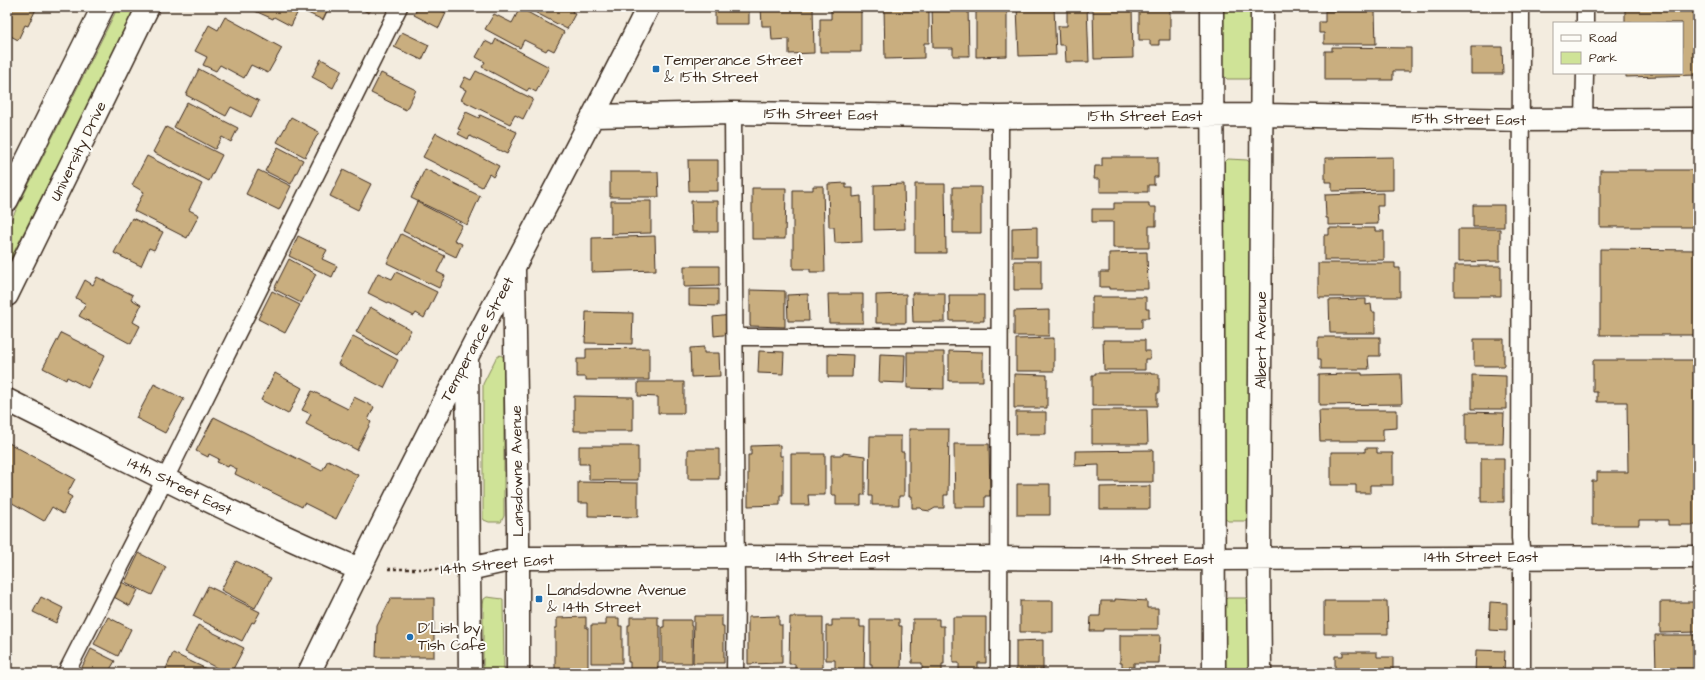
<svg xmlns="http://www.w3.org/2000/svg" width="1705" height="680" font-family="'Architects Daughter',sans-serif">
  <style>
    .green { fill: #cfe397; stroke: #85865a }
    .building { fill: #c9ae7f; stroke: #3b2a1e }
    .lines { fill: none; stroke-linecap: round; stroke-linejoin: round }
    .lane-casing { stroke: #3b2a1e; stroke-width: 19 }
    .street-casing { stroke: #3b2a1e; stroke-width: 25 }
    .path { stroke: #3b2a1e; stroke-width: 2.5; stroke-dasharray: 3 3; stroke-linecap: butt }
    .lane { stroke: #fdfcf7; stroke-width: 16 }
    .street { stroke: #fdfcf7; stroke-width: 22 }
    .poi-dot { fill: #1f6fb2; stroke: #fdfcf7; stroke-width: 1.5 }
    .labels { text-anchor: middle; stroke-width: 4; stroke-linejoin: round; paint-order: stroke }
    .poi-label { font-size: 15px; fill: #3b2a1e; stroke: #fdfcf7; text-anchor: start }
    .street-label { font-size: 15px; fill: #3b2a1e; stroke: #fdfcf7 }
  </style>
  <rect width="100%" height="100%" fill="#f3ecdf"/>
  <filter id="ink" filterUnits="userSpaceOnUse"><feTurbulence type="fractalNoise" baseFrequency=".025" numOctaves="2"/><feDisplacementMap in="SourceGraphic" scale="8" xChannelSelector="R" yChannelSelector="G"/><feConvolveMatrix kernelMatrix="1 2 1 2 8 2 1 2 1" color-interpolation-filters="sRGB"/></filter>
  <g filter="url(#ink)">
    <path class="green" d="M118,7H137L7,266V228Z
      M1223,7H1251V76L1248,79H1227L1223,75Z
      M1228,159L1247,160L1252,164L1251,517L1248,521H1228L1223,517V164Z
      M500,355L504,357V516L501,522H489L484,520L483,518V384L496,358Z
      M487,597L503,599L504,673H483V605L484,599Z
      M1227,598H1249L1252,673H1223V602Z"/>
    <path class="building" d="M7,7H37L28,26L25,25L18,40L7,34Z
      M252,7H329L323,20L299,9L291,26L274,17L273,19L255,11L256,9Z
      M357,7H372L369,13Z
      M418,7H434L446,13L439,28L414,15Z
      M525,7H575L572,12L575,14L567,29Z
      M715,7H749V24H715Z
      M761,7H813L814,53L789,54V39L772,40L771,26H762Z
      M831,7H861V52H820V19H831Z
      M884,7H929V43H924V58L885,59Z
      M932,7H968L969,56H953V48H933Z
      M976,7H1007V56L976,57Z
      M1017,7H1054L1056,55L1019,56Z
      M1067,7H1087L1089,62H1066L1065,45H1059L1058,26H1067Z
      M1093,7H1132L1133,58L1094,59Z
      M1139,7H1170V40H1159V45H1150V40H1139Z
      M1625,7H1698V75L1626,77V73H1682V23H1625Z
      M520,8L564,32L554,51L548,48L546,51L524,40L520,48L485,29L494,14L512,23Z
      M1325,11H1375L1376,44H1324V33H1319V22H1325Z
      M225,17L282,48L268,73L251,65L244,78L220,65L216,71L203,65L207,57L195,51L209,25L218,30Z
      M402,32L429,45L422,60L394,47Z
      M496,39L549,67L536,92L529,88L527,91L482,67L485,62L476,57L485,41L493,45Z
      M1332,47L1411,48V71H1393V80H1325V51H1332Z
      M1471,47H1502L1503,74H1471Z
      M321,59L342,70L333,88L312,77Z
      M199,69L259,101L251,117L231,107L226,116L186,95Z
      M476,71L533,99L523,119L515,115L510,124L461,100L466,90L460,87L465,77L471,80Z
      M381,73L416,90L406,110L371,93Z
      M187,102L238,128L231,142L222,137L215,149L174,127Z
      M466,112L479,118L480,115L517,132L507,154L470,136L468,139L458,134L461,130L458,129Z
      M291,117L319,132L305,157L277,142Z
      M166,127L222,155L209,181L153,152Z
      M436,133L499,166L493,177L489,174L482,187L423,157Z
      M278,147L303,160L291,184L265,171Z
      M147,156L202,184L189,210L199,215L187,238L134,211L144,192L132,185Z
      M1102,157H1158V177H1154V185H1148V192H1100V179H1094L1095,166H1102Z
      M1393,157V190L1332,191V182H1325V158Z
      M688,160H718V191H689Z
      M425,169L480,196L467,225L411,198Z
      M258,170L291,186L279,210L246,194Z
      M343,170L371,184L358,210L330,196Z
      M1600,170H1698V227H1600Z
      M610,172H658L659,197H610Z
      M846,183V188H853V197L861,196L862,242L835,243L834,227H829L828,184Z
      M904,184L905,229L874,230V185Z
      M915,184H945L946,253H915Z
      M813,186H823L825,272H810V269H793V190H813Z
      M953,187H981V233H953Z
      M752,188H786L785,239H752Z
      M1383,193V206H1377L1378,224L1328,225V218H1326L1325,195Z
      M611,201H651V233L611,234Z
      M691,201H718V232H692Z
      M417,202L462,225L454,240L462,244L456,257L403,231Z
      M1114,203H1149V207H1156V226H1149V248H1113V222H1092V209H1114Z
      M1473,205H1504V227H1473Z
      M132,218L163,232L154,250L149,248L141,266L114,253Z
      M1037,227V257H1012V228Z
      M1329,228H1375V231H1384V260H1324V235H1329Z
      M1458,229H1500V261L1458,262Z
      M401,234L445,256L437,272L445,276L439,288L387,263Z
      M298,236L327,250L322,259L337,266L332,277L289,256Z
      M655,236L656,270L592,272V238Z
      M1600,249L1698,250V335H1600Z
      M1147,252L1148,289H1109V287H1100V272H1109V253Z
      M289,259L316,274L301,303L274,289Z
      M1014,261H1041V290H1014Z
      M1318,263H1395V268H1400V297H1318Z
      M684,266H719V286L684,287Z
      M1454,266H1501V296H1454Z
      M396,272L437,292L424,318L416,313L414,316L368,293L378,273L392,279Z
      M97,277L133,295L131,299L141,305L133,322L140,326L131,344L79,316L86,304L76,298L85,280L93,285Z
      M689,289H718V306L689,305Z
      M750,290L785,291V327L750,326Z
      M272,291L300,305L285,333L258,319Z
      M912,293H945V322H913Z
      M808,294L809,321H788L787,295Z
      M828,294H863V323H829Z
      M906,294V323H876V295Z
      M949,295H984V321H950Z
      M1092,297H1146V309H1149V318H1142V328H1092Z
      M1366,299V305L1371,304L1372,312H1375V333H1330L1329,300Z
      M370,307L411,330L397,355L356,332Z
      M1049,310V336H1014V311Z
      M586,312L633,313L632,344L585,343Z
      M731,315L732,334L714,336L713,317Z
      M61,333L105,355L88,388L67,377L66,380L43,368Z
      M353,336L398,360L384,388L338,364Z
      M1318,337H1380V356H1368L1369,369H1321V359H1318Z
      M1054,338V371H1016V339Z
      M1474,339H1504V366H1474Z
      M1103,340H1145V351H1150V359H1145V370H1104Z
      M704,347V353H719L720,376L691,377L690,348Z
      M649,348V380H586V377H577V359H586V349Z
      M759,351L784,352L783,374L758,373Z
      M949,351L983,352V381H949Z
      M907,352H944V389L907,388Z
      M828,354L853,355L852,377H828Z
      M880,354L905,355L904,383L879,382Z
      M1593,360H1698V525H1668V520H1639V525H1592V481H1597V472H1628L1627,402H1597V392H1593Z
      M275,373L302,388L288,414L261,400Z
      M1095,373H1151V374H1159V393H1157V406H1092V375H1095Z
      M1345,373H1362V375L1401,374L1402,404L1319,405V375L1345,374Z
      M1014,374L1047,375V408H1014Z
      M1472,375L1506,376V409H1472Z
      M638,382H684V413H658V397L638,396Z
      M154,384L184,399L165,433L136,418Z
      M312,391L348,409L354,397L374,407L368,420L371,422L357,450L306,424L311,414L302,410Z
      M574,396L633,397V431H574Z
      M1092,410H1147L1148,444H1092Z
      M1319,410H1397V428L1383,429V441H1320Z
      M1016,412H1046V434H1016Z
      M1466,412L1504,413L1503,444H1466Z
      M214,417L322,471L328,460L358,475L336,519L304,503L302,507L235,474L237,469L229,465L228,467L217,462L219,459L209,454L208,457L196,451Z
      M909,429H949L948,495H944V508H935L930,511L923,510L921,508H912V496H909Z
      M870,436H901V452H904V496H899V505H872V496H869Z
      M7,442L75,479L67,494L72,497L63,514L52,507L44,521L7,500Z
      M954,444H989L990,496H985V507H955Z
      M780,445V456H783V495H780V505L748,506V455H751V446Z
      M579,446H638V480H589V464H579Z
      M1365,448H1377V453H1393V485H1370V493H1356V485H1331V452H1365Z
      M688,449H719V479H688Z
      M1153,450V482H1099V465L1075,466V451Z
      M843,453L865,456V495H861V505H836V495H831V455H843Z
      M791,454H825V495H808L809,505H791Z
      M1481,458H1504V502H1481Z
      M578,482L638,483V517L588,516V503H578Z
      M1017,484H1050V515H1017Z
      M1150,486V509H1100V487Z
      M139,553L166,567L152,595L125,582Z
      M236,561L271,578L255,608L221,590Z
      M119,581L138,590L130,606L112,596Z
      M208,586L260,612L254,623L252,622L242,641L193,616Z
      M41,597L63,608L56,623L33,612Z
      M391,598H434V657H376L377,626Z
      M1115,599L1147,601V608H1158V629H1103V631H1090L1091,616H1100L1101,601H1115Z
      M1020,601H1053V632H1020Z
      M1324,601H1387L1388,634H1324Z
      M1490,602L1507,603V631L1489,630Z
      M1660,602H1698V632L1660,633Z
      M694,616H722V626H724V663H693Z
      M779,616V625H782V663L748,664V617Z
      M108,617L131,629L118,656L94,644Z
      M586,617V628H588V673H555V628H557V618Z
      M630,617H658V626H660V662H658V669H630V662H628V625H630Z
      M790,617H823V673H795V664H789Z
      M953,617H986V663H978V672H959V663H953Z
      M606,618H619V626H622V663H591V625H606Z
      M870,619H899V626H902L901,673H872V664H870Z
      M913,619H939V626H944V664H942V673H922V663H912Z
      M664,620H691V626H692V663H662V627H664Z
      M832,620H860V627H865L864,672L835,673V660H826V626H832Z
      M198,625L244,648L231,673H227L185,652Z
      M1120,635H1160L1159,663H1134V667H1122V663H1120Z
      M1655,635H1698V669L1656,670Z
      M1043,640V670L1016,671V641Z
      M91,649L115,661L108,673H79Z
      M1476,650L1505,651L1504,673H1475Z
      M1343,652H1377V657H1393V673H1335V656H1343Z
      M173,653L215,673H170L165,671Z
      M7,666L22,673H7Z
      M1092,671H1137V673H1092Z
      M1646,672L1698,673H1646Z"/>
    <g class="lines">
      <defs>
        <path id="lane" d="M1521,7L1520,538L1522,557V673
          M1585,23V7
          M733,113L736,592L735,673
          M1584,120L1585,73
          M735,337H999
          M66,673L165,479L399,7
          M999,673L1000,117"/>
        <path id="street" d="M1212,7L1214,673
          M593,116L733,113L1000,117L1262,115L1521,120L1698,119
          M7,200L103,7
          M514,270L518,526V673
          M7,295L148,7
          M467,361L470,673
          M7,400C124,458 239,519 359,569
          M469,569L518,558H546L736,557L1214,559L1698,557
          M309,673C360,567 413,462 467,357C527,241 590,125 648,7
          M1260,673L1259,559L1262,7"/>
      </defs>
      <use href="#lane" class="lane-casing"/>
      <use href="#street" class="street-casing"/>
      <path class="path" d="M388,569H445"/>
      <use href="#lane" class="lane"/>
      <use href="#street" class="street"/>
    </g>
  </g>
  <g class="poi-dot">
    <rect x="652" y="65" width="8" height="8" rx="2"/>
    <rect x="535" y="595" width="8" height="8" rx="2"/>
    <circle cx="410" cy="637" r="4"/>
  </g>
  <g class="labels">
    <g class="poi-label">
      <text x="664" y="65">Temperance Street<tspan x="664" dy="17">&amp; 15th Street</tspan></text>
      <text x="547" y="595">Landsdowne Avenue<tspan x="547" dy="17">&amp; 14th Street</tspan></text>
      <text x="418" y="633">D'Lish by<tspan x="418" dy="17">Tish Cafe</tspan></text>
    </g>
    <g class="street-label">
      <text transform="translate(821 114) rotate(1)" y="5">15th Street East</text>
      <text x="1145" y="121">15th Street East</text>
      <text transform="translate(1469 119) rotate(1)" y="5">15th Street East</text>
      <text transform="translate(78 151) rotate(-64)" y="5">University Drive</text>
      <text transform="translate(477 339) rotate(-62)" y="5">Temperance Street</text>
      <text transform="translate(1261 340) rotate(-90)" y="5">Albert Avenue</text>
      <text transform="translate(517 471) rotate(-91)" y="5">Lansdowne Avenue</text>
      <text transform="translate(180 486) rotate(26)" y="5">14th Street East</text>
      <text x="833" y="562">14th Street East</text>
      <text x="1481" y="562">14th Street East</text>
      <text x="1157" y="564">14th Street East</text>
      <text transform="translate(497 564) rotate(-5)" y="5">14th Street East</text>
    </g>
  </g>
  <rect width="1705" height="680" fill="none" stroke="#fdfcf7" stroke-width="24"/>
  <rect x="12" y="12" width="1681" height="656" fill="none" stroke="#3b2a1e" stroke-width="1.5" filter="url(#ink)"/>
  <rect x="1553" y="22" width="130" height="52" fill="#fdfcf7" stroke="#afa8a0"/>
  <rect x="1561" y="35" width="20" height="6" fill="#fdfcf7" stroke="#afa8a0"/>
  <text x="1589" y="42" font-size="12" fill="#3b2a1e">Road</text>
  <rect x="1561" y="52" width="20" height="12" fill="#cfe397" stroke="#afa8a0"/>
  <text x="1589" y="62" font-size="12" fill="#3b2a1e">Park</text>
</svg>
